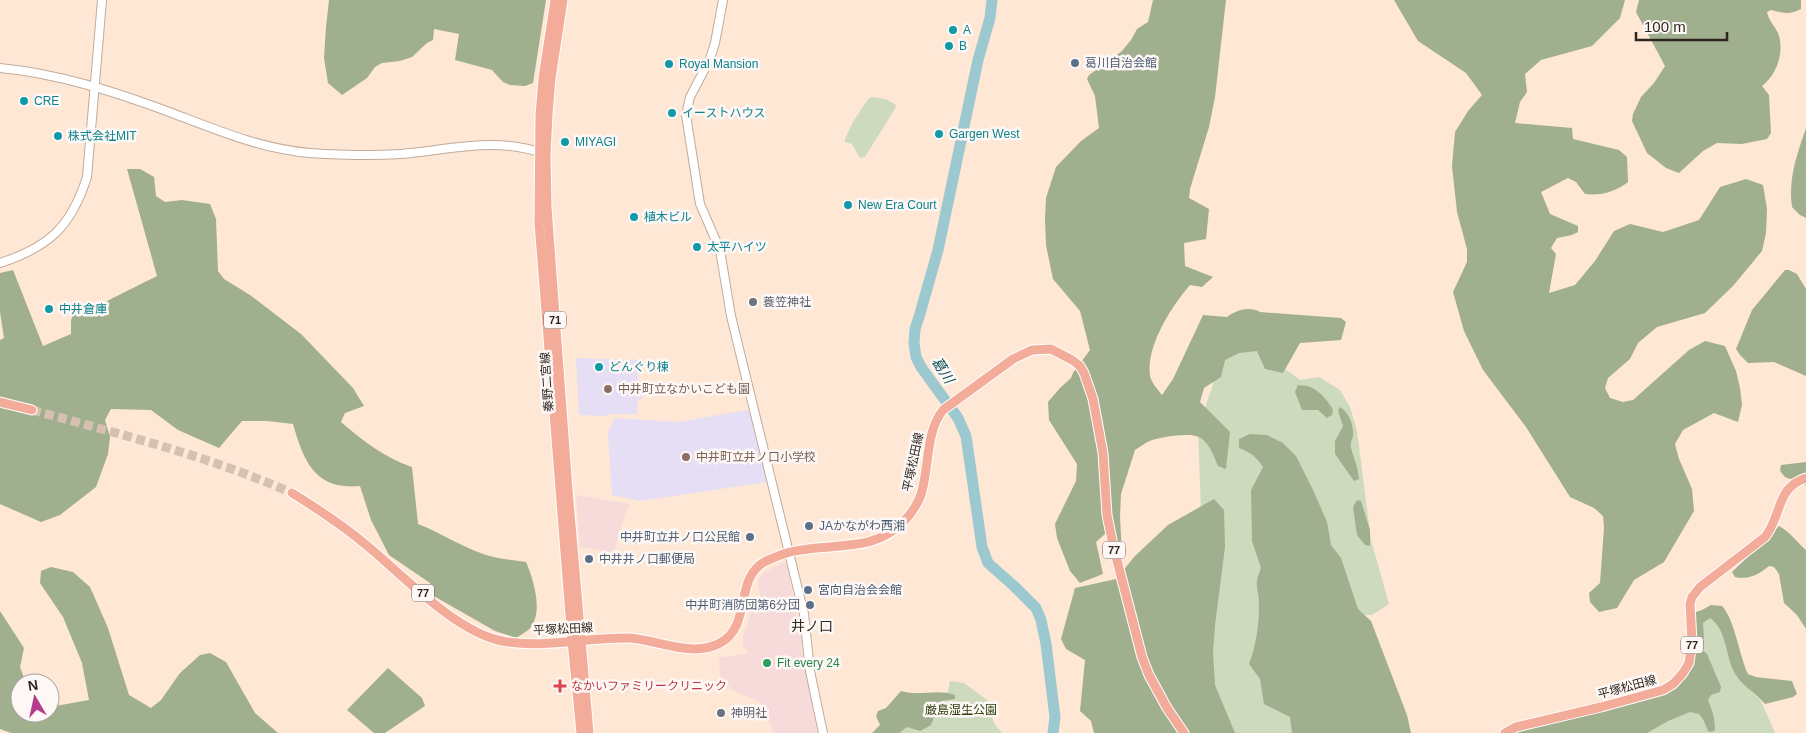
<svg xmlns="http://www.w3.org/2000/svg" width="1806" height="733" font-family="Helvetica,'Noto Sans JP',sans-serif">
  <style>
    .commercial { fill: #f6dbda }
    .education { fill: #e5def4 }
    .green { fill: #cddabe }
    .forest { fill: #a0af8e }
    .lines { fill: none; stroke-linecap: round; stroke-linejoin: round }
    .river { stroke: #9cc8d0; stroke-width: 11 }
    .primary-tunnel { stroke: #d5c0b1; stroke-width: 9; stroke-dasharray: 9 4.5; stroke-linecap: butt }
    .tertiary-casing { stroke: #c2ab9a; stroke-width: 10 }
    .primary-casing { stroke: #fff; stroke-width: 11 }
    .tertiary { stroke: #fff; stroke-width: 8 }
    .primary { stroke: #f4ac9a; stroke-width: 9 }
    .culture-dot { fill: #0f9aa8; stroke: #fdf8f5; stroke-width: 2 }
    .service-dot { fill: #5c6f8a; stroke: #fdf8f5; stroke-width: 2 }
    .worship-dot { fill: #6b7280; stroke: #fdf8f5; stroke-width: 2 }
    .education-dot { fill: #8d6e63; stroke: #fdf8f5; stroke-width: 2 }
    .leisure-dot { fill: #2e9e5b; stroke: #fdf8f5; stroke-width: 2 }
    .health-dot { fill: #e0444e; stroke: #fdf8f5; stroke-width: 2 }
    .labels { text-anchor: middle; stroke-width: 5; stroke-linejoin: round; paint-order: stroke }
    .shield { fill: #fdf8f5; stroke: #6c655f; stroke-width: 1 }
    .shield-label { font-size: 11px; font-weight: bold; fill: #2e261f }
    .culture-label { font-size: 12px; fill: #0d838f; stroke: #fdf8f5; text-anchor: start }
    .service-label { font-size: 12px; fill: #4e5e75; stroke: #fdf8f5; text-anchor: start }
    .worship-label { font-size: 12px; fill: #5b616d; stroke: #fdf8f5; text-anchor: start }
    .street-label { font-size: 12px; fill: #2e261f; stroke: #fdf8f5 }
    .education-label { font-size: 12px; fill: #785e54; stroke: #fdf8f5; text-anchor: start }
    .leisure-label { font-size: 12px; fill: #27864d; stroke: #fdf8f5; text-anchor: start }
    .health-label { font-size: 12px; fill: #be3a42; stroke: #fdf8f5; text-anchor: start }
    .park-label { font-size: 12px; fill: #2c3f0b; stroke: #fdf8f5 }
    .water-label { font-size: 14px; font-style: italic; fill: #094c55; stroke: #fdf8f5 }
    .neighbourhood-label { font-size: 14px; fill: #2e261f; stroke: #fdf8f5 }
  </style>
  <rect width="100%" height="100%" fill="#ffe7d5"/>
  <path class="commercial" d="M576,495L630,504L629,507H627L614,552L580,547Z
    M784,562L787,564L800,635H802L803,643H801L817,733H773L763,706L757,701L732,690L720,675L719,657L733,656L748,653L743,645V635L746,629L751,611L756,610L755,604L761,603L758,580L764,572Z"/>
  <path class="education" d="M576,358L638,360V392H643L642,399H638L637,414H609L607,416L579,415Z
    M747,410L751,413L768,481L767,482L640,501L612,495L608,433L614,418L678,422Z"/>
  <path class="green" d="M872,97L885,99L895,104L896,107L865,157L860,158L852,144L845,142V139L853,122L868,99Z
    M1249,342L1300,380L1319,377L1340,390L1350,407L1357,431L1371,540L1389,604L1372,615H1345L1341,733H1218L1202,540L1198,429L1213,384L1222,347Z
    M1716,607L1728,627L1736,676L1761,701L1775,733H1572L1696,697L1701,617Z
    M950,681L964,683L991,703L993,705C991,720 992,721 1002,733H883L948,692Z"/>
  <path class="forest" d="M329,0H546L533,83L525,86L510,85L503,82L492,70L455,60L459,34L434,29L433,40L427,43L412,57L400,61L382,63L375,67L367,78L342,95L328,83L324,58L326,27Z
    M1153,0H1226L1215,97L1209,127L1190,189L1189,198L1209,209L1206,239L1184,243L1185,266L1213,277L1202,287L1190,285C1171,307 1146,346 1150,376C1151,382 1158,390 1162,395L1173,379L1203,315L1227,317C1236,310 1250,306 1260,312L1341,318L1346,322L1341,340L1300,343L1283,373L1265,369L1257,351L1239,353L1225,360L1221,377L1204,388L1200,402L1230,432L1226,469L1218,466C1214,456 1209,442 1199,437C1190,432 1161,437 1152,440C1146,442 1140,447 1135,450L1121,494L1120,517L1122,554L1117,540L1105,534L1096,542L1103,574L1080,583L1070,571L1057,538L1055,524L1076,481L1077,464L1049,420L1048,402L1060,388L1071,378L1073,373L1090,350L1080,311L1053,279L1046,245L1045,219L1046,198L1056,167L1081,141L1099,128L1095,96L1087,79L1089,75L1122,51L1131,40L1137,29L1148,22Z
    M1394,0H1625L1620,18L1592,46L1541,60L1525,74L1527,92L1520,102L1515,123L1572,128L1573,139L1619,150L1627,157L1628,182C1615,192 1601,196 1585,194L1576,182L1568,178L1541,192L1550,214L1578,226V232L1572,235L1557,238L1551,248L1556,254L1549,293L1575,285L1595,261L1614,231L1630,224L1663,232L1699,220L1720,187L1746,179L1763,185L1767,209L1766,233L1762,251L1733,286L1705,313L1657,327L1638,343L1630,359L1608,378L1605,388L1610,398L1623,402L1633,400L1689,350L1705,341L1725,346L1736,371L1740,388L1742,405L1738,422L1714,413L1683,430L1675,444L1679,459L1692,489L1694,511L1664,562L1634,580L1617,608L1599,612L1590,602L1589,593L1600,583L1604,528L1603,516L1594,508L1570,497L1526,427L1483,370L1464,331L1453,292L1467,262V249L1457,212L1452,166L1455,132L1468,111L1482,95L1466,73L1418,41Z
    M1639,0H1801V9C1790,15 1782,13 1771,10L1767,12C1769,21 1774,25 1778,33C1785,51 1777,75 1762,86L1769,95L1771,133L1767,139L1742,144L1717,143L1703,151L1679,173L1666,168L1647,153L1632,121L1633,114L1641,97L1654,83L1665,66L1636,12Z
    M1806,128V218L1800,215L1792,207C1788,179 1797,154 1806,128Z
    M127,169H140L154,177L156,196L165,202L182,200L210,204L216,219L218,271L224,279L250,295L301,334L353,388L364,406L345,413L341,422C363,441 385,458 412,467L418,524C441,533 462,547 486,555C499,559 513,560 526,562C533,578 544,612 530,628C527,632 521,634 517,638L495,631L432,595L430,583L389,555L371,520L360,486C315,490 304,462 293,424L267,421H242L219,448L178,430L151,410L111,409L105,420L110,437L108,454L96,487L60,515L41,522L0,504V340L4,338L0,312V273L13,270L43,346L71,334V321L73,313L105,302L157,276Z
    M1785,270H1789L1797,274L1806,289V376L1774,362L1748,363L1740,355L1736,349L1752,310Z
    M1298,385C1302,386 1307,385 1310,387C1319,390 1330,403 1333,410L1332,415L1327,418L1318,410H1302L1295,392Z
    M1340,407C1349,412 1354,426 1353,436C1352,440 1350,444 1351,448C1354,459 1358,467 1359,479L1354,481L1335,454V441L1343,426L1338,411Z
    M1250,434L1267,435L1283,443L1296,456L1313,490L1327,522L1331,545L1341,558L1358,609L1371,621L1407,715L1411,733H1292L1290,717L1264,704L1260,679L1249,664C1256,646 1259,625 1259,606C1259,587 1253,587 1261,568L1252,541L1251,490L1263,467C1257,457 1250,452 1239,448V439Z
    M1806,462V485L1785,477L1780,471L1781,465Z
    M1214,499L1224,510L1225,547L1215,625L1213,653L1215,685L1235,733H1094L1091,721L1080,711L1085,660L1066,649L1061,639L1075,588L1116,579L1135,556L1168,525Z
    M1357,500L1361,501L1370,530V546L1365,545L1357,535L1353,507Z
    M1779,526C1790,532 1796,541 1806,550V629L1797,615L1784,603L1779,574L1774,567L1769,566C1758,575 1748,580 1735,577L1732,572Z
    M51,567L73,572L90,587L108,628L129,695L151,708L161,700L180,673L200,655L210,653L226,662L255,713L278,733H11L0,729V611L24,648L20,667L26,683H20V713H50V707L89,700L82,663L63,617L40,583L41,571Z
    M1711,605L1722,606C1735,620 1739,655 1748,674L1756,677L1792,681L1797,694L1793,697L1765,704C1756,693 1739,684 1733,670C1726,654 1726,629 1710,618L1703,623L1704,638L1700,644L1701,649L1707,654L1721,687L1720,692L1711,695L1708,700C1712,710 1715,718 1715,730L1712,732L1708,731L1703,719L1699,714L1690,712L1668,721L1647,733H1515L1579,716L1635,703L1659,695L1688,672L1694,660L1693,613L1702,610Z
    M388,668L422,698L425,706L385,733H374L347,710Z
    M901,691C920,697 937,688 955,695V699C945,701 939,699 933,708L934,717L931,725L920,731L907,727L899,733H872L880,725L876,716L878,711L886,708Z"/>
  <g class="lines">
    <path class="river" d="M992,0L990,18L978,60L938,250L919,317L915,329L914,343L916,357L921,367L958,418L966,436L982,547L988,563L1014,586L1036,608L1041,620L1046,644L1055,717L1053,733"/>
    <path class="primary-tunnel" d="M32,410C119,434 209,456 292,493"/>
    <defs>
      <path id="tertiary" d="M723,0L715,43L710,59L690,97L686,115L700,204L720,250L731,316L804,614L810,671L823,733
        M0,68C60,74 116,92 172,113C217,130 261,149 310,153C340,155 372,156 401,154C449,150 498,136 544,154
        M0,263C49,247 71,227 87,177L102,0"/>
      <path id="primary" d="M555,0L543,78L540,115L539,223L572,641L581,733
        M563,0L551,78L548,114L546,155L547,207L568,490L589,733
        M0,402L32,410
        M292,493C318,509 342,525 365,544C403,575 454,631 502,641C543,649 588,637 629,638C659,640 693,658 720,643C753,625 733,578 766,561C773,558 782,554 790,552C829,542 875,554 905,520C912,513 920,500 922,491C929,466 926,431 943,410L1013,359L1032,350L1051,349L1072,360L1080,366L1084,373L1093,399L1103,453L1107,515L1113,545L1142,657L1149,675L1167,708L1184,733
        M1505,733L1516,727L1601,707L1663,690L1673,684L1683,673L1689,663L1692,642L1690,604L1692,597L1700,587L1765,537C1782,516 1776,487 1806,478"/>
    </defs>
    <use href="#tertiary" class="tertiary-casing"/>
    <use href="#primary" class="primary-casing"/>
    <use href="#tertiary" class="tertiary"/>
    <use href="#primary" class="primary"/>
  </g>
  <g class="culture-dot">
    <circle cx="953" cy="30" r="5"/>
    <circle cx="949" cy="46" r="5"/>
    <circle cx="669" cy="64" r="5"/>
    <circle cx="24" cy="101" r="5"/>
    <circle cx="672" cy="113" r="5"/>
    <circle cx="939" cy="134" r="5"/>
    <circle cx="58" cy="136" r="5"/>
    <circle cx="565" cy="142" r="5"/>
    <circle cx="848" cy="205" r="5"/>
    <circle cx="634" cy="217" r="5"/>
    <circle cx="697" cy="247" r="5"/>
    <circle cx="49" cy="309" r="5"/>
    <circle cx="599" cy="367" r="5"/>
  </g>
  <g class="service-dot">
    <circle cx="1075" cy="63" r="5"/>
    <circle cx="809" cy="526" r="5"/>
    <circle cx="750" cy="537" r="5"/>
    <circle cx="589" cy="559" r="5"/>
    <circle cx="808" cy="590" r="5"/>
    <circle cx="810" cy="605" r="5"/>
  </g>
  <g class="worship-dot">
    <circle cx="753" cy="302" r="5"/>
    <circle cx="721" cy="713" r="5"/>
  </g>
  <g class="education-dot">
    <circle cx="608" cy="389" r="5"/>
    <circle cx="686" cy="457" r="5"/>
  </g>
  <circle class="leisure-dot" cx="767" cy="663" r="5"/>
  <path class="health-dot" d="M557.5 678.5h5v5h5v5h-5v5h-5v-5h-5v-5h5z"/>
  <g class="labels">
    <g class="shield">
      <rect x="544" y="311.5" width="22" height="17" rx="4"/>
      <rect x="1103" y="541.5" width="22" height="17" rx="4"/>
      <rect x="412" y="584.5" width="22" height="17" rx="4"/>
      <rect x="1681" y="636.5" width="22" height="17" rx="4"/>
    </g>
    <g class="shield-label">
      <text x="555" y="324">71</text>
      <text x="1114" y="554">77</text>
      <text x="423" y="597">77</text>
      <text x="1692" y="649">77</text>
    </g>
    <g class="culture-label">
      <text x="963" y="34">A</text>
      <text x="959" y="50">B</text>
      <text x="679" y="68">Royal Mansion</text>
      <text x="34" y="105">CRE</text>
      <text x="682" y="117">イーストハウス</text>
      <text x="949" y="138">Gargen West</text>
      <text x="68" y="140">株式会社MIT</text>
      <text x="575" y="146">MIYAGI</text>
      <text x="858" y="209">New Era Court</text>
      <text x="644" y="221">植木ビル</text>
      <text x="707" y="251">太平ハイツ</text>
      <text x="59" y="313">中井倉庫</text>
      <text x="609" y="371">どんぐり棟</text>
    </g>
    <g class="service-label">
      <text x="1085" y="67">葛川自治会館</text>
      <text x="819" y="530">JAかながわ西湘</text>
      <text x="740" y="541" text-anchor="end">中井町立井ノ口公民館</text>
      <text x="599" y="563">中井井ノ口郵便局</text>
      <text x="818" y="594">宮向自治会会館</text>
      <text x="800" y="609" text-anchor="end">中井町消防団第6分団</text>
    </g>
    <g class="worship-label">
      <text x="763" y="306">蓑笠神社</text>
      <text x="731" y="717">神明社</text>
    </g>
    <g class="street-label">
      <text transform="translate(547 382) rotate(-94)" y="4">秦野二宮線</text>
      <text transform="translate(913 462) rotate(-78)" y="4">平塚松田線</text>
      <text transform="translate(563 629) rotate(-3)" y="4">平塚松田線</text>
      <text transform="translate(1627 687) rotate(-15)" y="4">平塚松田線</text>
    </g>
    <g class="education-label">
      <text x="618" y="393">中井町立なかいこども園</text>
      <text x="696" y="461">中井町立井ノ口小学校</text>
    </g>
    <g class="leisure-label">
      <text x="777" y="667">Fit every 24</text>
    </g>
    <g class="health-label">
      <text x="571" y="690">なかいファミリークリニック</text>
    </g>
    <g class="park-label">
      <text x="961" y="714">厳島湿生公園</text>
    </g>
    <g class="water-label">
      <text transform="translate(943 370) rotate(57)" y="5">葛川</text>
    </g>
    <g class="neighbourhood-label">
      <text x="812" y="631">井ノ口</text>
    </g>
  </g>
  <g transform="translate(35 698) rotate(351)"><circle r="24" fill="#fdf8f5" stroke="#aaa49f"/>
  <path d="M0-4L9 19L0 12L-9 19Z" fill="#b53c8f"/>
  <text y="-8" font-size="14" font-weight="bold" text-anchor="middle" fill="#2e261f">N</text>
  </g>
  <path d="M1636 32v8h91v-8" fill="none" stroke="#2e261f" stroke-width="2.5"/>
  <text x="1644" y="32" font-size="15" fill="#2e261f" stroke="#fdf8f5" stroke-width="4" paint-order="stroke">100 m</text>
</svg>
